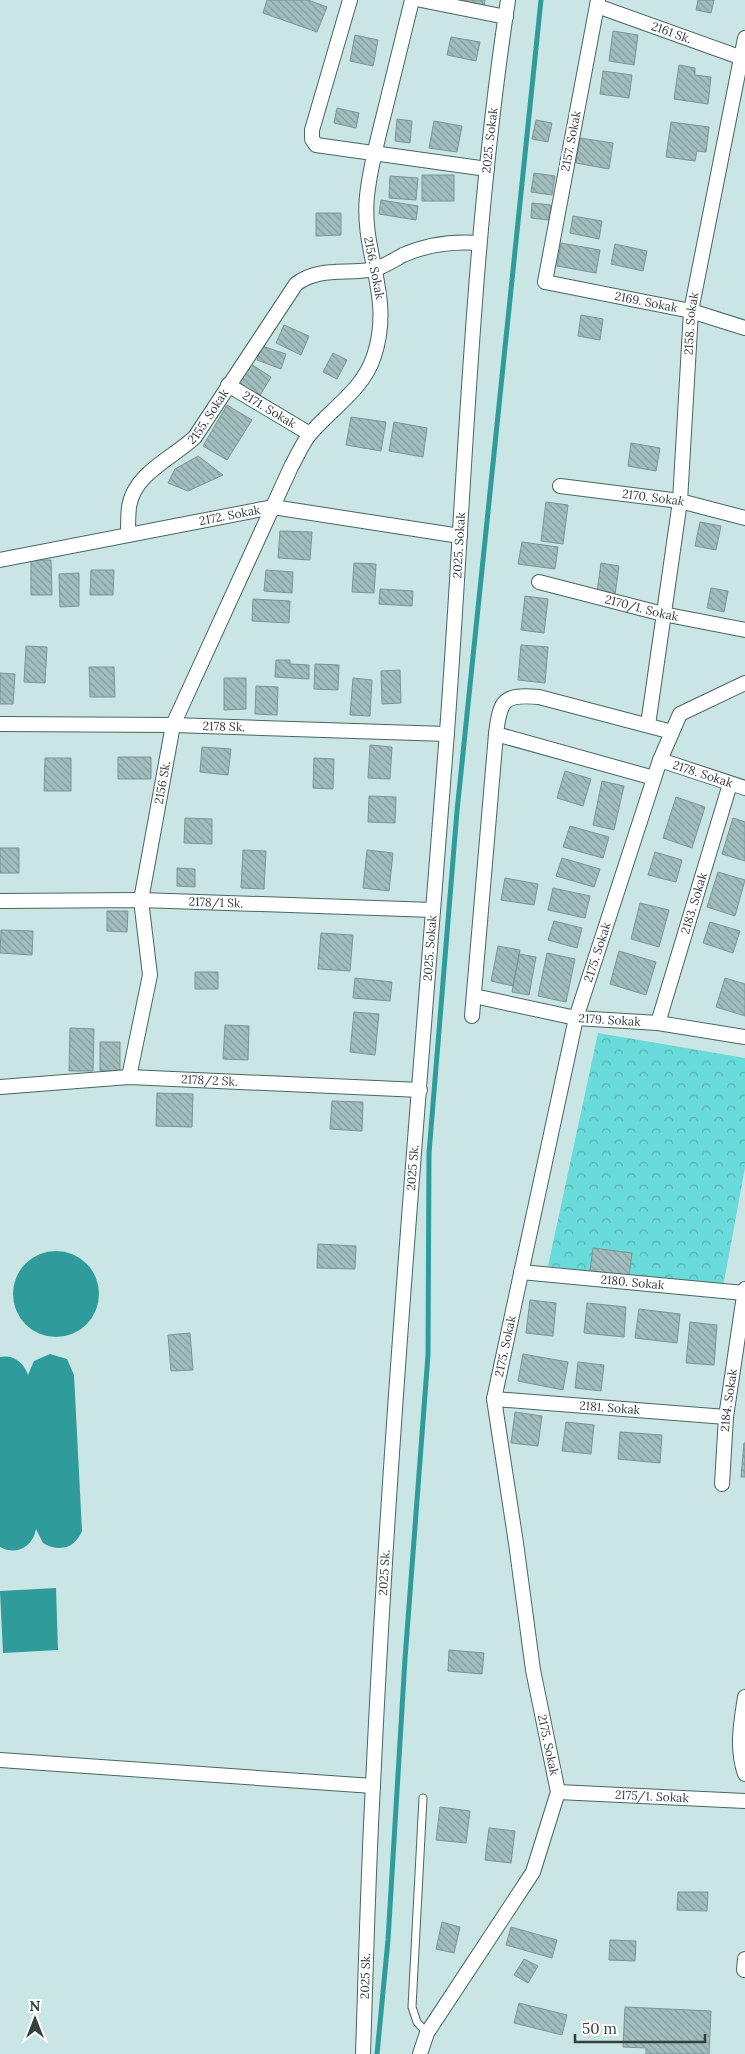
<svg xmlns="http://www.w3.org/2000/svg" width="745" height="2054" font-family="Lora,serif">
  <style>
    .park { fill: url(#park-crowns) }
    .water { fill: #2f9b9a }
    .lines { fill: none; stroke-linecap: round; stroke-linejoin: round }
    .stream { stroke: #2f9b9a; stroke-width: 5 }
    .building { fill: url(#building-back-hatch); stroke: #7a9594 }
    .service-casing { stroke: #4a6463; stroke-width: 9 }
    .minor-casing { stroke: #4a6463; stroke-width: 16 }
    .service { stroke: #fff; stroke-width: 7 }
    .minor { stroke: #fff; stroke-width: 14 }
    .labels { text-anchor: middle; stroke-width: 4; stroke-linejoin: round; paint-order: stroke }
    .street-label { font-size: 12px; fill: #34403f; stroke: #fff }
  </style>
  <defs>
    <pattern id="park-crowns" width="20" height="18" patternUnits="userSpaceOnUse" patternTransform="scale(1.25)"><rect width="20" height="18" fill="#69dbda"/><path d="M2 6a3 3 0 1 1 6 0M12 15a3 3 0 1 1 6 0" fill="none" stroke="#57b3b2"/></pattern>
    <pattern id="building-back-hatch" width="6" height="6" patternUnits="userSpaceOnUse" patternTransform="scale(1.25)"><rect width="6" height="6" fill="#a1bebd"/><path d="M-1 5l2 2M0 0l6 6M5-1l2 2" fill="none" stroke="#849c9b"/></pattern>
  </defs>
  <rect width="100%" height="100%" fill="#c9e6e5"/>
  <path class="park" d="M598,1033L745,1058V1168L723,1287L548,1266Z"/>
  <path class="water" d="M13 1294a43 43 0 1 1 86 0a43 43 0 1 1-86 0Z
    M50,1354L67,1359L74,1375L82,1531C75,1548 59,1553 43,1543L36,1529C33,1547 16,1556 0,1547V1357C14,1354 24,1363 28,1375L34,1361Z
    M56,1588L58,1650L3,1653L0,1591Z"/>
  <g class="lines">
    <path class="stream" d="M377,2054L388,1940L405,1659L428,1355L429,1153L457,811L541,0"/>
  </g>
  <path class="building" d="M267,0H308L327,7L317,32L263,13Z
    M456,0H485L484,6Z
    M698,0H714L711,13L696,10Z
    M613,31L638,35L634,65L609,61Z
    M355,35L378,40L373,66L350,61Z
    M451,37L480,42L476,61L447,55Z
    M679,65L695,68V75L711,77L708,104L674,99Z
    M603,71L632,75L629,98L600,94Z
    M337,108L359,113L356,128L334,123Z
    M397,119L412,121L410,143L395,141Z
    M536,120L552,123L548,142L532,139Z
    M434,121L462,126L457,152L429,148Z
    M671,122L709,127L706,152L697,151L695,161L666,157Z
    M580,138L613,143L609,169L576,163Z
    M534,173L555,176L552,195L531,192Z
    M422,175H454V201H422Z
    M390,176L418,178L416,200L389,198Z
    M381,200L418,206L416,220L379,214Z
    M532,203L551,205L549,220L531,218Z
    M316,213H341V235L316,236Z
    M573,216L602,221L599,239L570,233Z
    M561,243L600,250L596,273L557,266Z
    M615,244L647,251L643,271L611,264Z
    M581,315L603,319L600,340L578,336Z
    M284,325L309,336L301,355L276,343Z
    M262,346L286,354L281,369L257,360Z
    M333,353L347,360L337,379L323,372Z
    M251,364L271,377L259,397L238,384Z
    M227,405L252,420L227,460L203,446Z
    M351,417L386,422L381,451L346,445Z
    M394,422L427,428L423,457L389,451Z
    M631,443L660,448L656,471L628,466Z
    M198,456L223,475L188,491L168,483L175,469Z
    M546,502L568,505L563,544L541,541Z
    M700,522L721,526L716,550L695,546Z
    M280,531L312,532L310,560L278,558Z
    M522,542L558,547L555,569L518,564Z
    M31,560H51L52,595H31Z
    M354,563L376,564L374,593L352,592Z
    M601,563L619,566L615,595L597,592Z
    M91,570H114L113,595H90Z
    M266,570L293,572L292,593L264,591Z
    M79,573V606L60,607L59,574Z
    M711,588L728,591L724,612L707,608Z
    M380,589L413,591L412,606L379,604Z
    M525,596L548,599L544,633L521,630Z
    M253,599L290,601L289,623L252,621Z
    M521,645L548,647L545,683L518,680Z
    M26,646L47,647L45,683L24,682Z
    M276,660H290V664L309,665V679L275,677Z
    M315,664L339,665L338,690L314,689Z
    M89,667H114L115,697H90Z
    M400,670L401,703L382,704L381,671Z
    M0,673L15,674L13,704H0Z
    M224,678H246V709L224,710Z
    M353,678L372,680L370,716L350,715Z
    M256,686L278,687L277,715L255,714Z
    M370,745L392,747L390,779L368,778Z
    M202,747L231,749L228,775L200,772Z
    M118,757H151V779H118Z
    M45,758H71V791H44Z
    M314,758L334,759L333,789L313,788Z
    M565,771L591,779L583,806L557,798Z
    M602,781L624,786L614,830L593,825Z
    M369,796L396,797L395,823L368,822Z
    M676,797L705,807L692,848L663,838Z
    M185,818L212,819V844L184,843Z
    M733,818L745,822V861L722,854Z
    M570,826L609,837L603,858L563,847Z
    M0,848H19V873H0Z
    M243,850L266,851L264,889L241,888Z
    M367,850L393,853L389,891L363,888Z
    M655,852L682,860L676,882L648,875Z
    M562,858L600,869L594,887L556,876Z
    M177,868L195,869V887L177,886Z
    M718,872L745,880L735,916L707,907Z
    M505,878L538,884L534,905L501,900Z
    M553,888L590,896L585,918L548,910Z
    M640,903L669,910L659,947L631,939Z
    M107,911H128L127,932L107,931Z
    M554,921L582,928L577,948L548,940Z
    M710,922L740,931L733,953L703,943Z
    M1,930L33,931L32,955L0,953Z
    M321,933L353,935L350,971L318,969Z
    M498,946L520,950L513,986L491,981Z
    M619,951L656,962L646,995L610,984Z
    M547,953L575,959L566,1002L538,996Z
    M519,954L536,957L529,995L512,992Z
    M195,972H218V989H195Z
    M355,978L392,982L390,1001L353,998Z
    M725,978L745,984V1016L716,1007Z
    M354,1012L379,1014L375,1055L350,1052Z
    M225,1025L249,1026L248,1060L223,1059Z
    M70,1028L94,1029L93,1071H69Z
    M100,1042H120V1071H100Z
    M157,1093L193,1094L192,1127L156,1126Z
    M332,1101L363,1102L362,1131L330,1129Z
    M318,1244L356,1246L355,1269L317,1268Z
    M593,1248L632,1253L629,1276L590,1271Z
    M530,1300L556,1303L553,1336L526,1333Z
    M587,1303L626,1307L624,1337L584,1333Z
    M639,1309L680,1314L677,1343L635,1338Z
    M690,1322L717,1325L714,1365L686,1363Z
    M190,1333L193,1370L171,1371L168,1335Z
    M523,1354L568,1362L563,1390L518,1381Z
    M578,1362L604,1365L601,1391L575,1388Z
    M515,1412L542,1416L538,1446L511,1443Z
    M566,1422L594,1425L591,1454L562,1451Z
    M620,1432L662,1435L660,1463L618,1459Z
    M744,1443H745V1477H741Z
    M449,1650L484,1653L482,1674L448,1671Z
    M440,1807L470,1811L466,1843L436,1840Z
    M489,1828L515,1831L511,1863L485,1860Z
    M678,1892H708L707,1911L677,1910Z
    M442,1922L460,1927L454,1953L436,1949Z
    M511,1927L557,1940L552,1958L506,1945Z
    M610,1940L636,1941L635,1961L609,1960Z
    M524,1959L538,1966L528,1983L514,1975Z
    M519,2003L567,2015L562,2035L514,2023Z
    M625,2007L711,2011L709,2054H646V2048L623,2047Z"/>
  <g class="lines">
    <defs>
      <path id="service" d="M423,1798L412,2007L417,2022L427,2033"/>
      <g id="minor">
        <path d="M350,0L312,130V139L316,145L487,169"/>
        <path d="M421,0L506,17"/>
        <path id="s1" d="M598,0L545,282L691,311L745,328"/>
        <path id="s2" d="M597,6L745,59"/>
        <path id="s3" d="M228,385L310,434"/>
        <path id="s4" d="M560,486L680,501L745,518"/>
        <path id="s5" d="M128,535C128,526 128,516 129,507C134,473 173,458 195,437L296,284C320,266 348,275 375,269C385,266 394,260 403,255C428,244 452,241 479,243"/>
        <path id="s6" d="M0,560L273,507L460,536"/>
        <path id="s7" d="M539,582L663,614L745,630"/>
        <path id="s8" d="M0,724L173,725L447,734"/>
        <path id="s9" d="M648,725L680,501L691,311L745,38"/>
        <path d="M496,734L654,778"/>
        <path id="s10" d="M660,760L745,788"/>
        <path id="s11" d="M0,901L141,900L433,910"/>
        <path id="s12" d="M474,996L576,1018L658,1023L745,1037"/>
        <path d="M472,1016L496,734C500,699 504,694 539,697L672,732"/>
        <path id="s13" d="M658,1023L730,784"/>
        <path id="s14" d="M129,1077L150,975L141,900L173,725L291,467C297,456 302,444 310,434C332,408 363,390 374,356C394,296 361,254 367,196C370,167 378,138 385,110C394,74 403,37 412,0"/>
        <path id="s15" d="M0,1087L129,1077L420,1090"/>
        <path id="s16" d="M521,1272L744,1293"/>
        <path id="s17" d="M494,1399L726,1417"/>
        <path id="s18" d="M722,1484L726,1417L745,1289"/>
        <path d="M745,1697C741,1723 736,1748 745,1774"/>
        <path d="M0,1760L373,1786"/>
        <path id="s19" d="M558,1792L745,1801"/>
        <path d="M744,1970L745,1959"/>
        <path id="s20" d="M363,2054C366,1964 368,1875 373,1785C389,1434 420,1083 447,732C465,488 471,242 508,0"/>
        <path id="s21" d="M420,2054L427,2033L533,1872L558,1792L533,1670L516,1543L494,1399L576,1018L660,760L680,714L745,683"/>
      </g>
    </defs>
    <use href="#service" class="service-casing"/>
    <use href="#minor" class="minor-casing"/>
    <use href="#service" class="service"/>
    <use href="#minor" class="minor"/>
  </g>
  <g class="labels">
    <g class="street-label">
      <text dy="4" stroke="none"><textPath href="#s2" startOffset="79">2161 Sk.</textPath></text>
      <text dy="4" stroke="none"><textPath href="#s20" startOffset="1918">2025. Sokak</textPath></text>
      <text transform="translate(571 141) rotate(-79)" y="4">2157. Sokak</text>
      <text transform="translate(374 268) rotate(79)" y="4">2156. Sokak</text>
      <text dy="4" stroke="none"><textPath href="#s1" startOffset="390">2169. Sokak</textPath></text>
      <text dy="4" stroke="none"><textPath href="#s9" startOffset="404">2158. Sokak</textPath></text>
      <text dy="4" stroke="none"><textPath href="#s3" startOffset="48">2171. Sokak</textPath></text>
      <text dy="4" stroke="none"><textPath href="#s5" startOffset="151">2155. Sokak</textPath></text>
      <text dy="4" stroke="none"><textPath href="#s4" startOffset="94">2170. Sokak</textPath></text>
      <text dy="4" stroke="none"><textPath href="#s6" startOffset="234">2172. Sokak</textPath></text>
      <text dy="4" stroke="none"><textPath href="#s20" startOffset="1512">2025. Sokak</textPath></text>
      <text dy="4" stroke="none"><textPath href="#s7" startOffset="106">2170/1. Sokak</textPath></text>
      <text dy="4" stroke="none"><textPath href="#s8" startOffset="224">2178 Sk.</textPath></text>
      <text dy="4" stroke="none"><textPath href="#s10" startOffset="45">2178. Sokak</textPath></text>
      <text dy="4" stroke="none"><textPath href="#s14" startOffset="299">2156 Sk.</textPath></text>
      <text dy="4" stroke="none"><textPath href="#s11" startOffset="216">2178/1 Sk.</textPath></text>
      <text dy="4" stroke="none"><textPath href="#s13" startOffset="125">2183. Sokak</textPath></text>
      <text dy="4" stroke="none"><textPath href="#s20" startOffset="1108">2025. Sokak</textPath></text>
      <text dy="4" stroke="none"><textPath href="#s21" startOffset="1156">2175. Sokak</textPath></text>
      <text dy="4" stroke="none"><textPath href="#s12" startOffset="138">2179. Sokak</textPath></text>
      <text dy="4" stroke="none"><textPath href="#s15" startOffset="210">2178/2 Sk.</textPath></text>
      <text dy="4" stroke="none"><textPath href="#s20" startOffset="888">2025 Sk.</textPath></text>
      <text dy="4" stroke="none"><textPath href="#s16" startOffset="112">2180. Sokak</textPath></text>
      <text dy="4" stroke="none"><textPath href="#s21" startOffset="751">2175. Sokak</textPath></text>
      <text dy="4" stroke="none"><textPath href="#s18" startOffset="84">2184. Sokak</textPath></text>
      <text dy="4" stroke="none"><textPath href="#s17" startOffset="116">2181. Sokak</textPath></text>
      <text dy="4" stroke="none"><textPath href="#s20" startOffset="482">2025 Sk.</textPath></text>
      <text transform="translate(548 1745) rotate(78)" y="4">2175. Sokak</text>
      <text dy="4" stroke="none"><textPath href="#s19" startOffset="94">2175/1. Sokak</textPath></text>
      <text dy="4" stroke="none"><textPath href="#s20" startOffset="78">2025 Sk.</textPath></text>
    </g>
  </g>
  <g transform="translate(35 2019)" stroke="#ffffff" stroke-width="4" paint-order="stroke">
  <path d="M0-4L9 19L0 12L-9 19Z" fill="#34403f"/>
  <text y="-8" font-size="14" font-weight="bold" text-anchor="middle" fill="#34403f">N</text>
  </g>
  <path d="M575 2034v8h130v-8" fill="none" stroke="#34403f" stroke-width="2.5"/>
  <text x="582" y="2034" font-size="15" fill="#34403f" stroke="#ffffff" stroke-width="4" paint-order="stroke">50 m</text>
</svg>
